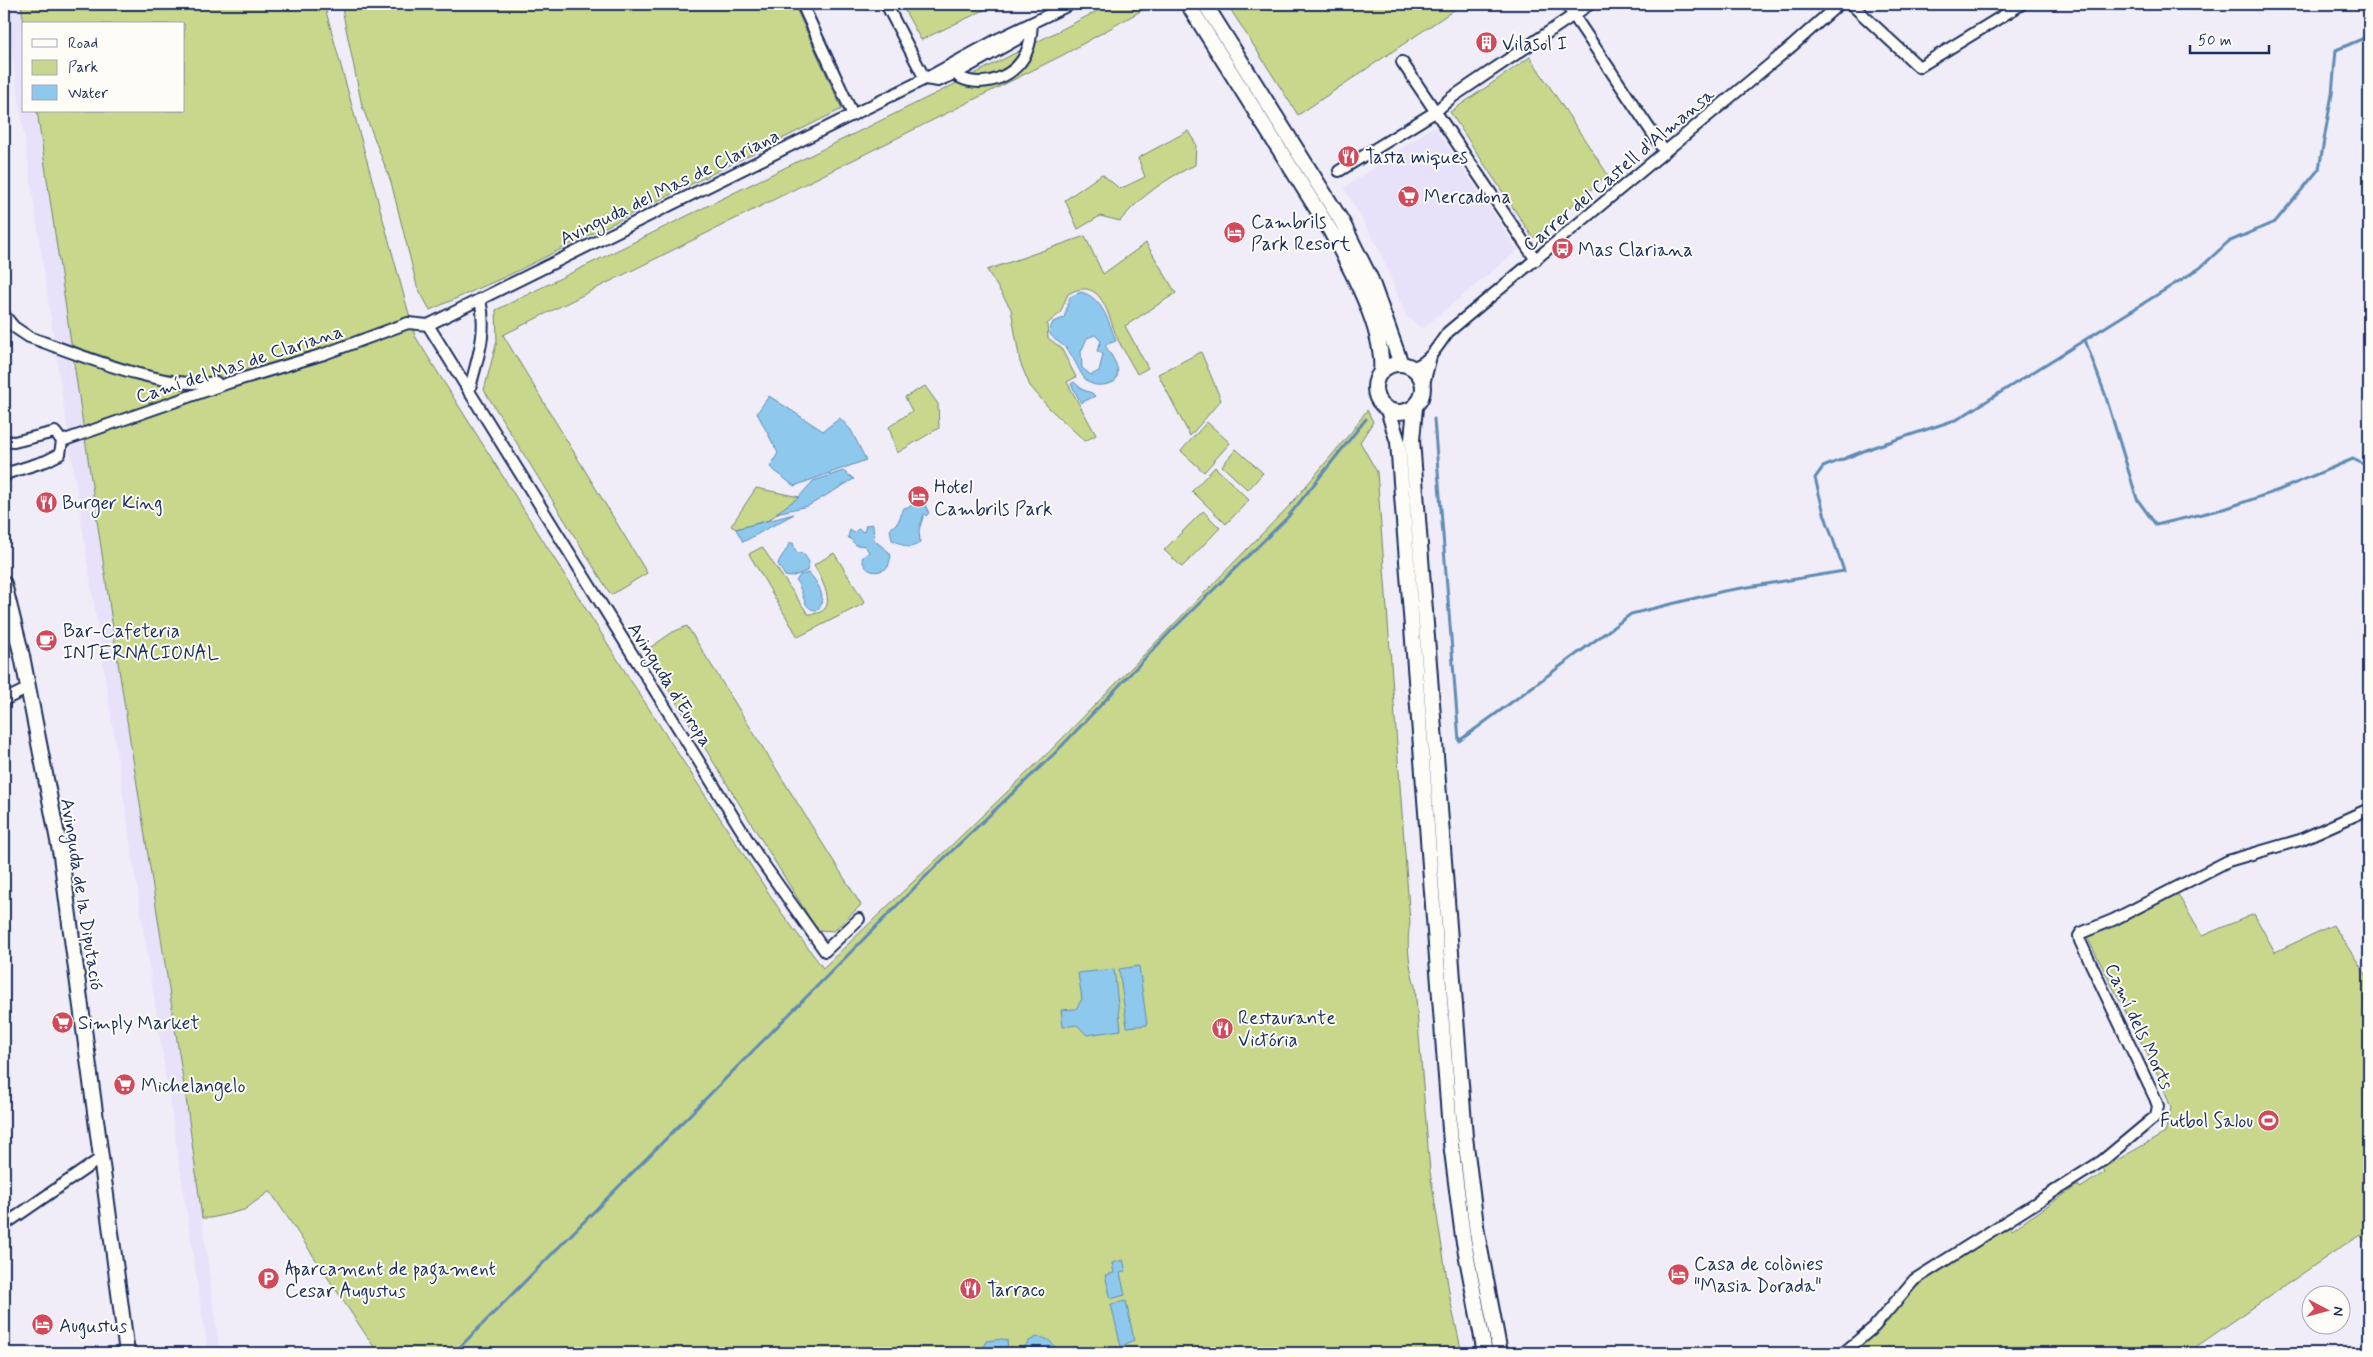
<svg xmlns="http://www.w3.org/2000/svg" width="2373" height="1357" font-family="Mynerve,sans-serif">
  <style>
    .built { fill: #e7e2f9 }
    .green { fill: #c8d78b; stroke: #728374 }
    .water { fill: #8ec8ed; stroke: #608bb4; fill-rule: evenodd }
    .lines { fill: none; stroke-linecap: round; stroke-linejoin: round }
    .stream { stroke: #608bb4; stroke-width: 3 }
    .street-casing { stroke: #1b2f5e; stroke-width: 14 }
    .secondary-casing { stroke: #1b2f5e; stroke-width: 18 }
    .street { stroke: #fdfcf7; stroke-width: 10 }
    .secondary { stroke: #fdfcf7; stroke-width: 14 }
    .labels { text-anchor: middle; stroke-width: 4; stroke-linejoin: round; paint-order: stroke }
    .poi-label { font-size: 19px; fill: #1b2f5e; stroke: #fdfcf7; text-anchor: start }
    .street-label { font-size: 19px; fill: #1b2f5e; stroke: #fdfcf7 }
  </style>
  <rect width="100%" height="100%" fill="#f0edf8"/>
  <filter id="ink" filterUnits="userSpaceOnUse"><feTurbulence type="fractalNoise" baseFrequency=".02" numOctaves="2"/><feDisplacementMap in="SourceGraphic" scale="10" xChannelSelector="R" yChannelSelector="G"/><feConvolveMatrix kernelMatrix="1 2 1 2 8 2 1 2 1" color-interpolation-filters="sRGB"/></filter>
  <g filter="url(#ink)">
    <path class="built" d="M5,4H21L24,24V111H37L118,663L186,1098L220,1353H208L54,342Z
      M1434,126L1518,250L1422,329L1406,316L1380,251L1344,188Z"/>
    <path class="green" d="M21,4H324L415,336L631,681L781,912L823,968L1051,750L1291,504L1352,431L1367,410L1373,422L1360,442L1377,472L1410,922C1406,944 1409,965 1415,986L1430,1172L1451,1304L1462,1353H378L270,1191L244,1210L211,1218H202L186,1098L118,663L37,111H184V24H24Z
      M341,4H794L842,109L507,276L430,310L417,286L391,182L362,106Z
      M901,4H997L921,40Z
      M1111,4H1153L1063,55L503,335L647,573L611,595L484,390L497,341L496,310L949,87Z
      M1234,4H1463L1298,115L1229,7Z
      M1530,57L1608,175L1533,238L1450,112Z
      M1188,131L1196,144L1195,165C1165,179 1141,196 1120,221L1100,216L1078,229L1065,200L1102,174L1120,189L1145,177L1138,158Z
      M1085,236L1103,274L1146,243L1176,293L1125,326L1148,368L1137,374C1131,363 1124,351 1118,340C1108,318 1103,274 1068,294L1060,313L1047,324L1048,338L1061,348L1076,377L1067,382L1096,435L1085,441L1049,408L1030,386L1020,362L1011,309L987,270Z
      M1201,352L1221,400L1190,436L1158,374Z
      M925,386L938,404L939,428L897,453L889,427L912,411L905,397Z
      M1207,422L1230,443L1204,472L1181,451Z
      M1236,449L1263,473L1248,490L1222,466Z
      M1215,467L1249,500L1226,524L1192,491Z
      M756,488L799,497L769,520L736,529L731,526Z
      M1203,511L1220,528L1182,567L1164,550Z
      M762,547L808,614C842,615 823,582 814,565L834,553L865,603L798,637L749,554Z
      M687,626L861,905L834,931L820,930L814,925L645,651L673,632Z
      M2177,893L2202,936L2254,914L2275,952L2333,925L2369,979V1246L2360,1234L2187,1353H1848L1911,1291L1950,1262L2009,1226L2012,1230L2078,1185L2080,1188L2105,1172L2103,1168L2165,1133L2171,1108L2160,1079L2085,933Z"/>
    <path class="water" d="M1081,292C1102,297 1109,322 1116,341L1105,345C1111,356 1124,370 1114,382C1080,395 1082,366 1066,348C1060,342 1053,340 1049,332L1053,322L1064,318L1070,297ZM1095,335L1101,341L1097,351L1103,354L1099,371L1091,375L1082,368L1081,352L1087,338Z
      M1074,382L1083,390L1092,393L1095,396L1081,403L1071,384Z
      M769,396L823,431L840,418L851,430L866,460L794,486L770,467L778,453L757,413Z
      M843,471L854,479L808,506L776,513L799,497L813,481Z
      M916,501L924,503L929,513L926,516L924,514L919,530L920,542C909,552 903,544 892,540L890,529L898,522L904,508L911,506Z
      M794,514L743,542L736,529Z
      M873,524L874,540L889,552L891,556L888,567C878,575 864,573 862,558L869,552L865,546L856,545L848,537L850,530L854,533L858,529L864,532L866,525Z
      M789,543H793L796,552L804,554L809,562L807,571L791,577L785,576L778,564C780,556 787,552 789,543Z
      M809,573C817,581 829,600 817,610C802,610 805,593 796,581L800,575Z
      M1139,966L1147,1025L1127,1027L1119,969Z
      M1114,969L1121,1030L1087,1035L1077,1025L1063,1027L1061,1010L1076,1009L1082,999L1078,973Z
      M1123,1260L1126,1271L1120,1273L1125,1295L1111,1299L1105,1275L1114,1273L1112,1263Z
      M1126,1301L1134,1340L1121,1347L1111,1304Z
      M1037,1337C1049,1338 1053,1342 1057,1353H1020L1029,1341Z
      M1002,1339L1007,1340L1008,1349L1001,1353H984L982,1351L986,1341Z"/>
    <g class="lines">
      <path class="stream" d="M2085,340L2105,394L2137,499L2156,525L2227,508L2279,490L2353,459L2369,467
        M1434,419L1459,741L1631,614L1724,591L1844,571L1824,513L1815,478L1823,467L1874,447L1958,419L2200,268L2228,242L2275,222L2319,169L2332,94L2336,50L2369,36
        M454,1353L938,864L1055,753L1171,631L1287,518L1366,419"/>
      <defs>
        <path id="street" d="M802,4L853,115
          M886,4L925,79
          M1566,4L1665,152
          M1851,4L1919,67L2022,4
          M968,62L958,66L959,77C984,90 1019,76 1028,48C1031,41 1031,32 1032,24
          M1402,62L1536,260
          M925,79L938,81L959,72L1018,39L1028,28
          M1339,171L1435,112L1451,98L1590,4
          M4,315L14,327L29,337C78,354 165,391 216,382
          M428,325L757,855L825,951L859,919
          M428,325L925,79L1000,38L1071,4
          M1410,367C1427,367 1438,345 1448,332L1792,46L1839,4
          M1423,388L1431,356
          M469,392C477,358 488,335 480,299
          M4,441L14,442L55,432L62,441L60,454L46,461L8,473L4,477
          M62,441L231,382L324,354L408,323L428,325
          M4,700L29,688
          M4,1225L101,1158
          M1843,1353L1874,1327L1914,1280L2102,1161L2156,1116L2158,1106L2155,1098L2080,941L2079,936L2081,933L2113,920L2228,861L2300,840L2369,809"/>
        <path id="secondary" d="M1188,4L1330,230C1350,267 1385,330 1381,372
          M1205,4L1342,222L1371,280L1401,364
          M1375 388a24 24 0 1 1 48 0a24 24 0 1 1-48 0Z
          M1415,407L1412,440L1465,1137L1477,1233L1500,1353
          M1388,410L1398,442L1451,1143L1463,1237L1485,1353
          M4,584L22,656L61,856L127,1353"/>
      </defs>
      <use href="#street" class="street-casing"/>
      <use href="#secondary" class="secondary-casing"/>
      <use href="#street" class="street"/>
      <use href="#secondary" class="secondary"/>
    </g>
  </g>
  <defs>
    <symbol id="building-disc" viewBox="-11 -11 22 22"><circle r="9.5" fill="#d1495b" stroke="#fdfcf7"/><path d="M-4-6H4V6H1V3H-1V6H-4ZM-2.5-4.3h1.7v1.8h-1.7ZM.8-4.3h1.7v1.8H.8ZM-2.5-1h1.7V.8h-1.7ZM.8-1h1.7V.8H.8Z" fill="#fff"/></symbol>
    <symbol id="restaurant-disc" viewBox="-11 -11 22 22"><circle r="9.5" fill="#d1495b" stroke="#fdfcf7"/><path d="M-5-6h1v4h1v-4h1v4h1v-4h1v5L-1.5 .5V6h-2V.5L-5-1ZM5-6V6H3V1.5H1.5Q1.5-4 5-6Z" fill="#fff"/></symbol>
    <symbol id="supermarket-disc" viewBox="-11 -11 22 22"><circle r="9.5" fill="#d1495b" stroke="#fdfcf7"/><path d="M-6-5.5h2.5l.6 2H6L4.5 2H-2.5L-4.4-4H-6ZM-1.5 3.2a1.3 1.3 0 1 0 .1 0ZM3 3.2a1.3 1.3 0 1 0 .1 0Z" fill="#fff"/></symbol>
    <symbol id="hotel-disc" viewBox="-11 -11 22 22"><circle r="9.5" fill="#d1495b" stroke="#fdfcf7"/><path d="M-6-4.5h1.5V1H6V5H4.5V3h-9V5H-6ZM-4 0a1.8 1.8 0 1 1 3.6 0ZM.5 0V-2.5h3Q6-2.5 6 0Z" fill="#fff"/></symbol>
    <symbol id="bus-disc" viewBox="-11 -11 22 22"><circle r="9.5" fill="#d1495b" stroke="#fdfcf7"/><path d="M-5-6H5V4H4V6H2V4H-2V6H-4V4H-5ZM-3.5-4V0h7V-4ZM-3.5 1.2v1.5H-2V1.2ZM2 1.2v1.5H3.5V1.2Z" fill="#fff"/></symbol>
    <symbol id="cafe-disc" viewBox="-11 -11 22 22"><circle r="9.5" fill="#d1495b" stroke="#fdfcf7"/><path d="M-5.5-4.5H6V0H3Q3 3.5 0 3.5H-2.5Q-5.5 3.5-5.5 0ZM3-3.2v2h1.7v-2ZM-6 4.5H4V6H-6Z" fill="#fff"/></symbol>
    <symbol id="stadium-disc" viewBox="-11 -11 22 22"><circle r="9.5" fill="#d1495b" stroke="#fdfcf7"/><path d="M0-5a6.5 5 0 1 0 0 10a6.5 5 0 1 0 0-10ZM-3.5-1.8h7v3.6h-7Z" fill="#fff"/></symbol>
    <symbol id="parking-disc" viewBox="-11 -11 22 22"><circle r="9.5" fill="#d1495b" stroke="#fdfcf7"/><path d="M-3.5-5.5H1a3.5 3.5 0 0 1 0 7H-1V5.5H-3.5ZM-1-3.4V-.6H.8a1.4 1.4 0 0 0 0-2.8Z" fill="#fff"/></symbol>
  </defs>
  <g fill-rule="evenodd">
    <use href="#building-disc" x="1474" y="30" width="25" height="25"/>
    <use href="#restaurant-disc" x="1336" y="144" width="25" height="25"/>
    <use href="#supermarket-disc" x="1396" y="184" width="25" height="25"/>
    <use href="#hotel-disc" x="1222" y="220" width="25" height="25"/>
    <use href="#bus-disc" x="1550" y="236" width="25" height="25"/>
    <use href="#hotel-disc" x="906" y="484" width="25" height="25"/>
    <use href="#restaurant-disc" x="34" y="490" width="25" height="25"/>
    <use href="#cafe-disc" x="34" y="628" width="25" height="25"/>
    <use href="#supermarket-disc" x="50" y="1010" width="25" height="25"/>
    <use href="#restaurant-disc" x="1210" y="1016" width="25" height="25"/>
    <use href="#supermarket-disc" x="112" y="1072" width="25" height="25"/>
    <use href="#stadium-disc" x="2256" y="1108" width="25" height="25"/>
    <use href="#hotel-disc" x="1666" y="1262" width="25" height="25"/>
    <use href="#parking-disc" x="256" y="1266" width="25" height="25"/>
    <use href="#restaurant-disc" x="958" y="1276" width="25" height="25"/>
    <use href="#hotel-disc" x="30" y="1312" width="25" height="25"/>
  </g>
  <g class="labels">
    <g class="poi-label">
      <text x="1502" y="50">Vilasol I</text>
      <text x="1365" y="163">Tasta miques</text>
      <text x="1424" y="203">Mercadona</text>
      <text x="1251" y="228">Cambrils<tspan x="1251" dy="22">Park Resort</tspan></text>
      <text x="1578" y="256">Mas Clariana</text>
      <text x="934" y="493">Hotel<tspan x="934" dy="22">Cambrils Park</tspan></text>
      <text x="62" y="509">Burger King</text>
      <text x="63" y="637">Bar-Cafeteria<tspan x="63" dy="22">INTERNACIONAL</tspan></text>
      <text x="1238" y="1024">Restaurante<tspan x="1238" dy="22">Victória</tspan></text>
      <text x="78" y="1029">Simply Market</text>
      <text x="141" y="1092">Michelangelo</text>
      <text x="2253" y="1127" text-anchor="end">Futbol Salou</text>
      <text x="1694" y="1270">Casa de colònies<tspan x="1694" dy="22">"Masia Dorada"</tspan></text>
      <text x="285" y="1275">Aparcament de pagament<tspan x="285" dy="22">Cesar Augustus</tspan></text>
      <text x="987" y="1296">Tarraco</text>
      <text x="59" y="1332">Augustus</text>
    </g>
    <g class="street-label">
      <text transform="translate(1618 169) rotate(-40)" y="7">Carrer del Castell d'Almansa</text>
      <text transform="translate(669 186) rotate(-26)" y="7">Avinguda del Mas de Clariana</text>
      <text transform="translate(239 363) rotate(-18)" y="7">Camí del Mas de Clariana</text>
      <text transform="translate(671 684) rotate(58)" y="7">Avinguda d'Europa</text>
      <text transform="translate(83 894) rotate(81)" y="7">Avinguda de la Diputació</text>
      <text transform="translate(2140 1026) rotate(65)" y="7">Camí dels Morts</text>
    </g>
  </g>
  <rect width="2373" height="1357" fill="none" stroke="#fdfcf7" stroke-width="20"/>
  <rect x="10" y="10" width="2353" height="1337" fill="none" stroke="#1b2f5e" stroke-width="2" filter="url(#ink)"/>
  <rect x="22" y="22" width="162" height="90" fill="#fdfcf7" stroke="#a3aaba"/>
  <rect x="32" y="39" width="25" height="8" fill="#fdfcf7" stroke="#a3aaba"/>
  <text x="68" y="48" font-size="15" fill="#1b2f5e">Road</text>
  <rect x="32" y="60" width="25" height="15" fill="#c8d78b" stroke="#a3aaba"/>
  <text x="68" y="72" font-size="15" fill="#1b2f5e">Park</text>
  <rect x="32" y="85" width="25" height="15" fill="#8ec8ed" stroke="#a3aaba"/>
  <text x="68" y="98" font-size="15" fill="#1b2f5e">Water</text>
  <g transform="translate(2326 1310) rotate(96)"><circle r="24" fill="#fdfcf7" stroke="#a3aaba"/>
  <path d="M0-4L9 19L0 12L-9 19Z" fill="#d1495b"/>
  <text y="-8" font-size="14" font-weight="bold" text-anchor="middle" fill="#1b2f5e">N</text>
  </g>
  <path d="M2190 45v8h79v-8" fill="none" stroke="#1b2f5e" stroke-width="2.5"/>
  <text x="2198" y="45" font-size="15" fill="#1b2f5e" stroke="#fdfcf7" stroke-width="4" paint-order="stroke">50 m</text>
</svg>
